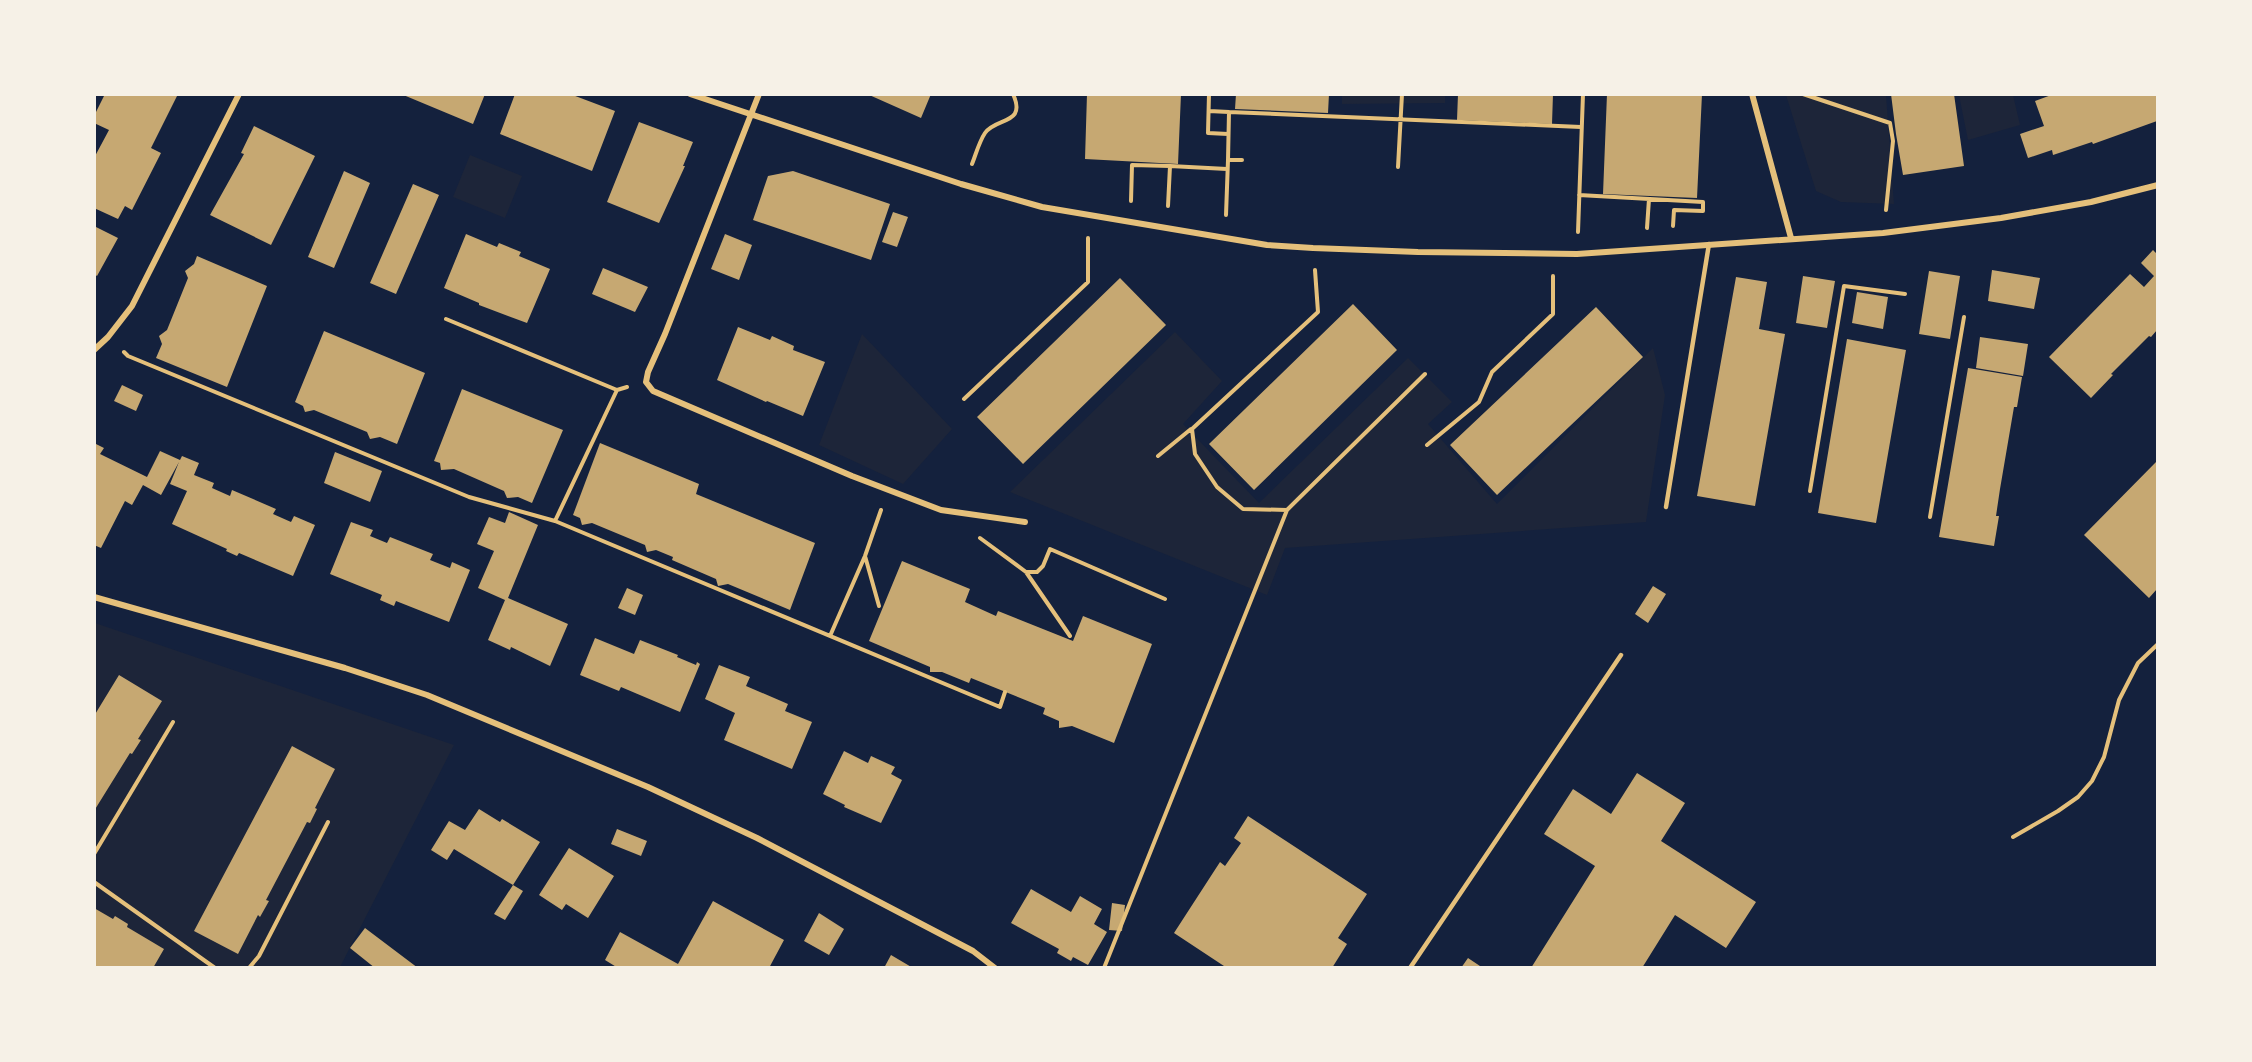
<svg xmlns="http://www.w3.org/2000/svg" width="2252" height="1062" font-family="Figtree,sans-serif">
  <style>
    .green { fill: #1d2539 }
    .building { fill: #c6a872 }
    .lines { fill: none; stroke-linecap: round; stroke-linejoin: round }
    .path { stroke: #e5c07b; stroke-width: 4 }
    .service { stroke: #e5c07b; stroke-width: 4.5 }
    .minor { stroke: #e5c07b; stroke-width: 6 }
  </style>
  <rect width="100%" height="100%" fill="#14213d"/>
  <path class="green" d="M1342,95H1445V103L1342,104Z
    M1786,95H1886L1894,204L1841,202L1816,191Z
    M1959,95H2013L2020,125L1968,140Z
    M470,155L522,176L505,218L453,197Z
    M1175,332L1222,381L1183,424L1259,503L1408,358L1452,402L1428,424L1497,504L1653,348L1665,395L1646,522L1285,548L1267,595L1010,492Z
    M862,334L952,429L903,484L819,445Z
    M95,623L454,745L340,967L95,968Z"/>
  <path class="building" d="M105,94H178L151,148L161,153L132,210L125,206L118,219L94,208V158L109,130L94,123V116Z
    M401,94H485L473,124Z
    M515,94H570L615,111L592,171L500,134Z
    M867,94H931L921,118Z
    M1087,94H1181L1178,164L1085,159Z
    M1236,94H1329L1328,113L1235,109Z
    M1458,94H1553L1552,124L1457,120Z
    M1607,94H1702L1697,198L1603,194Z
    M1891,94H1954L1964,166L1903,175L1896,134Z
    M2054,94H2157V121L2093,144L2092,142L2053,155L2052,150L2028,158L2020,134L2044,126L2035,101Z
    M639,122L693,142L683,166H685L659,223L607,202Z
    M254,126L315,156L271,245L210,215L244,154L241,153Z
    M344,171L370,183L334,268L308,257Z
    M793,171L890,204L871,260L753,220L768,176Z
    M413,184L439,195L396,294L370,283Z
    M893,212L908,217L897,247L882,242Z
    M94,226L118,238L97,276L94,274Z
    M466,234L497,247L499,243L521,252L519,256L550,269L527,323L479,305V303L444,288Z
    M725,234L752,245L739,280L711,269Z
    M2153,250L2156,253L2157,251V330L2151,337L2149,336L2111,374L2113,375L2091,398L2049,357L2130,274L2144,287L2154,276L2141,263Z
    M197,256L267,286L227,387L156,358L162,344L159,336L167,330L188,278L185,271L194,264Z
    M603,268L648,287L635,312L592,294Z
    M1992,270L2040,278L2034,309L1988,301Z
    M1929,271L1960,276L1950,339L1919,334Z
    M1803,276L1835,281L1827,328L1796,323Z
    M1736,277L1767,282L1759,329L1785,334L1755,506L1697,496Z
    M1120,278L1166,325L1023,464L977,417Z
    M1857,292L1888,297L1883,329L1852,323Z
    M1353,304L1397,350L1254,490L1209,444Z
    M1596,307L1643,357L1497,495L1450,445Z
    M738,327L770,340L772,336L794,346L793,350L825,362L803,416L767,401L766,402L717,380Z
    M324,331L425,373L397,444L380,437L370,439L367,432L314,410L305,412L303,406L295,402Z
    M1980,337L2028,344L2023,376L1976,368Z
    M1847,339L1906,350L1876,523L1818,513Z
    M1968,368L2022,377L2017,407H2014L2000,489L1996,516H1999L1994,546L1939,537Z
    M122,385L143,395L136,411L114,401Z
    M462,389L563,430L532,503L518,497L507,498L504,491L454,469L441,470L440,463L434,461Z
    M94,443L104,448L100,454L147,477L160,451L180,460L182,456L199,463L194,475L214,483L212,488L230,496L232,490L276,509L273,514L291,522L294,516L315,525L293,576L239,553L237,556L226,551L227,549L172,524L187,491L170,484L179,462L161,495L143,485L132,505L125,501L101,548L94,545Z
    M600,443L699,484L696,494L815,543L790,610L728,584L718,586L716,579L672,560L673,557L656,550L647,552L645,545L592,523L582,525L580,518L573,515Z
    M335,452L382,471L370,502L324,483Z
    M2157,461V589L2149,598L2084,535Z
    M509,512L538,525L508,598L568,624L550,666L511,647L510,650L488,640L505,600L478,588L494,551L477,544L489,517L505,523Z
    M351,522L373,530L370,536L387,543L390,537L433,554L430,560L450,568L452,562L470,570L449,622L396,601L394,606L380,600L382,595L330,574Z
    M902,561L970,589L965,602L996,616L998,611L1073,641L1083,616L1152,644L1114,743L1072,726L1059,728V721L1043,714L1045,708L971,678L969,683L942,672H930V667L869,641Z
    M1653,586L1666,594L1648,623L1635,614Z
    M627,588L643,595L635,615L618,608Z
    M595,638L634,654L640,640L678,655L677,657L696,665L697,662L700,664L680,712L621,687L619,691L580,675Z
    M719,665L750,677L746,686L788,704L785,711L812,722L792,769L724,740L735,713L705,699Z
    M119,675L162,701L138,739L141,740L132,754L130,753L94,811V716Z
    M292,746L335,769L315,808L317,809L310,823L307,822L266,900L269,901L260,917L258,915L238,954L194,931Z
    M844,751L868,763L871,756L895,767L891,774L902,780L881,823L844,807L845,805L823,794Z
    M1637,773L1685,803L1661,841L1756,902L1726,948L1675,915L1642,968H1531L1595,866L1544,834L1573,789L1611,814Z
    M479,809L500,822L502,819L540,842L513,885L454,849L447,860L431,850L449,821L465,830Z
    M1248,816L1367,894L1338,938L1347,944L1332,968H1227L1174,933L1220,862L1225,866L1241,843L1234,838Z
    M617,829L647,841L641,856L611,844Z
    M569,848L614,876L588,918L566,904L562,910L539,895Z
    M513,885L523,891L505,920L494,914Z
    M1031,889L1071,912L1080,896L1102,909L1094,924L1107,932L1088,965L1073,957L1071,961L1057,953L1059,949L1011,923Z
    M713,901L784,940L769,968H618L605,960L620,932L678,964Z
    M1112,903L1125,905L1122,931L1109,930Z
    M94,908L113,919L115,916L128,924L127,927L164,949L153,968H98L94,965Z
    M819,913L844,929L829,955L804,941Z
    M365,928L418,968H375L350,948Z
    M891,955L913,968H884Z
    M1468,958L1483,968H1461Z"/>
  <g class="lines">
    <path class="path" d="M1209,94L1208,133L1228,134
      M1803,94L1890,123L1893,141L1886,210
      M1209,111L1229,112
      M1242,160H1228L1229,112L1581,127
      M972,164C976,154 979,142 985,133C996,117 1027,125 1013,94
      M1398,167L1402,94
      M1579,195L1703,202V211L1674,210L1673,226
      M1131,201L1132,165L1170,166
      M1168,206L1170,166L1227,169
      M1226,215L1228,160
      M1647,228L1649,199
      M1578,232L1583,94
      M1315,270L1318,312L1192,429L1195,454L1217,487L1243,509L1287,510L1425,374
      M446,319L617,390
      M124,352L128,356L469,497L555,521L1000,707L1005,692
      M964,399L1088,282V238
      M1427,445L1479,402L1492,372L1553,314V276
      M1158,456L1191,429
      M1810,491L1844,286L1905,294
      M1930,517L1964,317
      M555,521L617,390L627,387
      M980,538L1026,572L1070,636
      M865,556L879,606
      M1026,572H1037L1043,566L1050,549L1165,599
      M830,636L865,556L881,510
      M2013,837L2058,811L2078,797L2092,781L2104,757L2119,700L2138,663L2158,644
      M94,854L173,722
      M94,882L215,968
      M249,968L259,956L328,822
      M1104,968L1287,510"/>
    <path class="service" d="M1666,507L1709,244
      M1410,968L1621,655"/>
    <path class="minor" d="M690,94L961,184L1042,207L1267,245L1313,248L1418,252L1577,254L1883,233L2001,218L2091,202L2158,185
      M759,94L665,334L648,372L646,382L653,391L852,476L941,510L1025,522
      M1752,94L1791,238
      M94,350L108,337L132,306L239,94
      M94,597L345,668L427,695L648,787L757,838L973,951L995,968"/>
  </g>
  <rect width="2252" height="1062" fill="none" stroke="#f6f1e7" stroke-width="192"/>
</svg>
